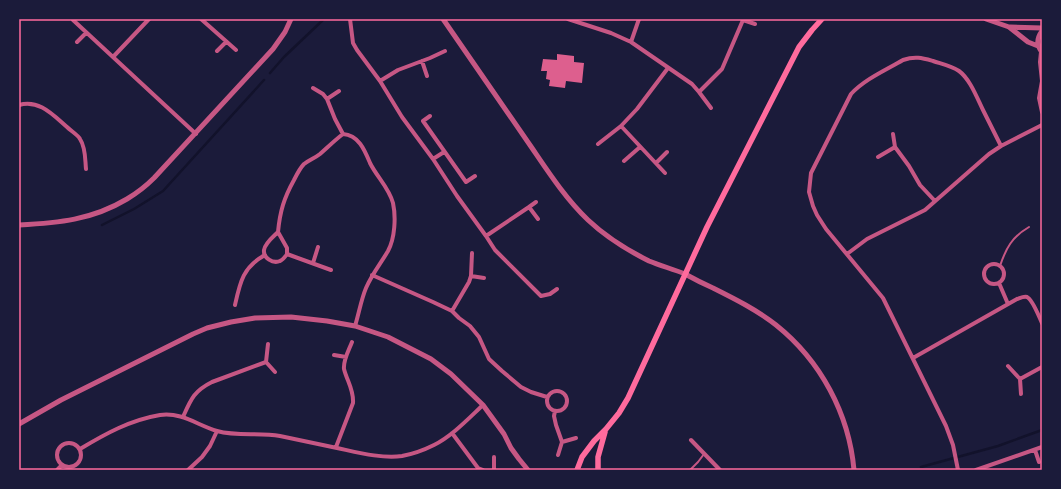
<svg xmlns="http://www.w3.org/2000/svg" width="1061" height="489" font-family="Lato,sans-serif">
  <style>
    .lines { fill: none; stroke-linecap: round; stroke-linejoin: round }
    .stream { stroke: #12122b; stroke-width: 2.5 }
    .building { fill: #dd5f8e }
    .service { stroke: #c65784; stroke-width: 2 }
    .minor { stroke: #c65784; stroke-width: 4 }
    .tertiary { stroke: #c65784; stroke-width: 5 }
    .secondary { stroke: #ff6b9d; stroke-width: 5.5 }
    .neatline { fill: none; stroke: #ff6b9d; stroke-width: 1.5 }
  </style>
  <rect width="100%" height="100%" fill="#1b1b3a"/>
  <g class="lines">
    <path class="stream" d="M270,73L284,57L324,19
      M102,225L134,209L163,191L264,80
      M921,467L998,446L1042,430"/>
  </g>
  <path class="building" d="M557,54L574,56V62L584,63L582,83L566,81L565,88L549,86L550,80L546,79L547,71H541L543,59L557,60Z"/>
  <g class="lines">
    <path class="service" d="M1000,266C1006,248 1012,237 1029,227
      M690,470L698,462L704,454"/>
    <path class="minor" d="M201,19L236,50
      M350,19L353,43L357,50L380,81L402,117L433,159L457,196L486,236L495,250L541,296L550,294L557,289
      M568,19L611,33L631,42L692,84L699,92L711,108
      M73,20L196,134
      M743,20L755,24
      M77,42L86,33
      M631,42L639,19
      M217,51L226,42
      M1041,52L1040,62L1042,81L1039,98L1042,112
      M113,57L149,19
      M422,61L427,76
      M380,81L398,70L430,58L445,51
      M313,88L323,94L327,99L335,119L343,134
      M699,92L722,69L743,20L742,19
      M327,99L339,91
      M19,105C39,99 53,115 67,127C71,131 78,135 80,139C86,148 85,160 86,169
      M430,116L423,121L466,182L475,176
      M621,126L665,173
      M343,134C359,135 365,151 370,163C377,177 389,188 393,203C396,217 395,238 388,251C381,263 372,274 366,288C361,300 359,313 355,326
      M893,134L895,147L909,166L920,185L935,201
      M598,144L621,126L637,109L668,68
      M878,157L895,147
      M433,159L444,152
      M624,161L640,147
      M656,163L667,152
      M529,207L538,219
      M278,232C280,211 284,198 294,180C297,174 300,168 304,164C309,160 315,158 320,154C328,147 335,140 343,134
      M278,232L287,248V254C285,257 283,260 280,261C273,264 263,258 264,250C265,243 273,237 278,232Z
      M486,236L529,207L536,202
      M287,254L331,270
      M847,254L867,239L925,210L989,154L1001,146L1042,125
      M313,263L318,247
      M984 274a10 10 0 1 1 20 0a10 10 0 1 1-20 0Z
      M372,275L433,302L452,311L459,318L470,326L479,337L489,359L502,371L521,387L531,392L547,397
      M471,276L484,278
      M999,283L1008,304
      M235,305C240,282 243,267 265,255
      M452,311L469,282L471,276L472,253
      M334,355L346,357
      M913,358L1017,299C1020,298 1024,296 1027,297C1033,300 1039,317 1042,323
      M266,362L268,344
      M1008,366L1020,379L1021,394
      M1020,379L1042,367
      M547 401a10 10 0 1 1 20 0a10 10 0 1 1-20 0Z
      M555,411L554,416L556,425L562,442L558,455
      M183,417C191,399 194,391 212,382L266,362L275,372
      M452,433L478,468L483,470
      M691,440L720,470
      M562,442L576,438
      M57 455a12 12 0 1 1 24 0a12 12 0 1 1-24 0Z
      M336,447L353,403C354,390 347,381 344,369C343,360 349,350 352,342
      M80,449C105,434 130,420 160,415C182,412 197,425 217,431C238,437 259,432 280,436C299,440 318,444 337,448C356,452 382,459 402,456C413,454 424,450 434,445C452,436 468,419 483,405
      M1035,450L1039,462
      M57,470L62,465
      M188,470L202,457L210,446L217,431
      M494,470V457
      M958,470L953,445L946,426L883,298L826,229L817,215L813,206L809,192L811,173L851,94C865,79 886,70 903,60C915,56 922,58 933,61C942,64 952,66 959,71C970,79 977,98 983,110C989,122 995,134 1001,146
      M976,470L1042,447"/>
    <path class="tertiary" d="M443,19C473,62 502,105 532,148C549,173 566,199 588,220C606,237 627,250 649,261C661,266 673,269 685,274C694,279 704,284 713,288C735,299 757,310 776,325C821,361 849,414 854,470
      M986,19L1009,27L1028,42L1038,46
      M1010,27L1042,28
      M1042,31C1037,38 1036,45 1042,52
      M19,225C58,223 92,220 127,199C137,193 146,186 154,178L273,49L285,32L291,19
      M19,424L61,400L193,334L207,328L231,322L255,318L291,317L327,321L355,326L388,337L431,359L451,374L483,405L504,434L511,448L519,459L528,470"/>
    <path class="secondary" d="M577,470L582,457L594,441L606,429L619,413L628,398L707,227L799,47L812,30L822,19
      M598,470V457L605,432"/>
  </g>
  <rect width="1061" height="489" fill="none" stroke="#1b1b3a" stroke-width="40"/>
  <rect x="20" y="20" width="1021" height="449" class="neatline"/>
</svg>
